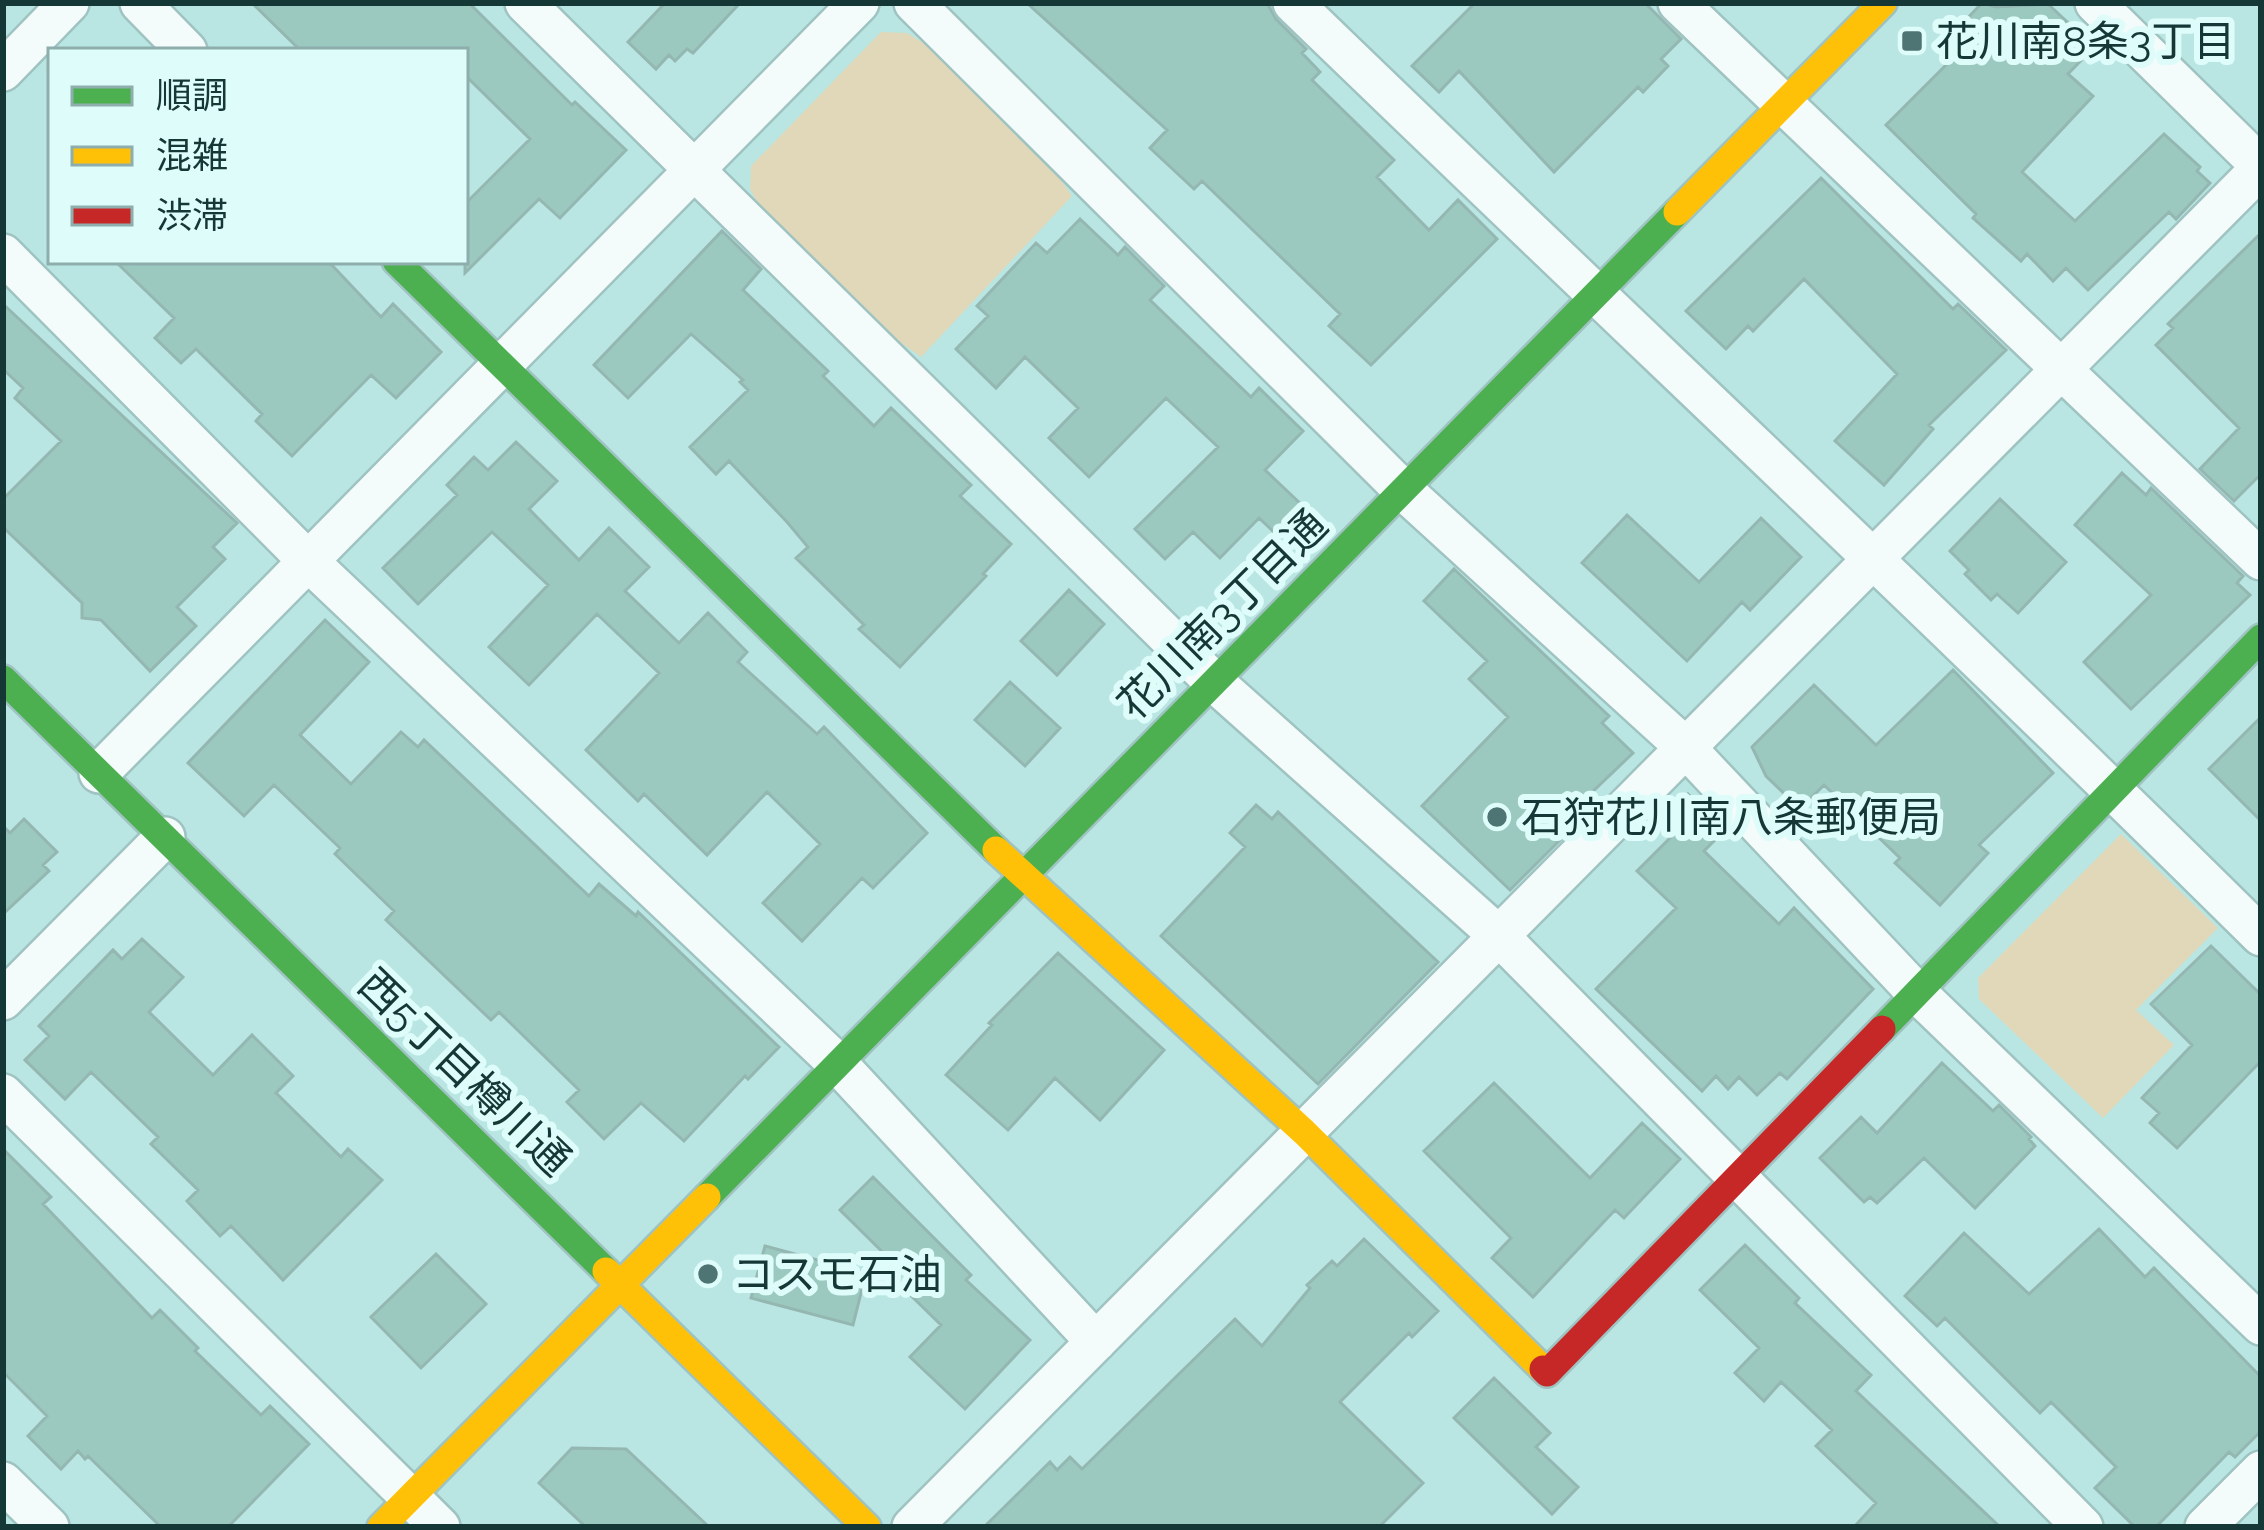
<svg xmlns="http://www.w3.org/2000/svg" width="2264" height="1530" font-family="Raleway,'Noto Sans JP',sans-serif">
  <style>
    .green { fill: #e0d8b8 }
    .building { fill: #9bc9c0; stroke: #95b7b2; stroke-width: 3 }
    .lines { fill: none; stroke-linecap: round; stroke-linejoin: round }
    .street-casing { stroke: #9fc3c1; stroke-width: 44 }
    .fast-casing { stroke: #9fc3c1; stroke-width: 32 }
    .slow-casing { stroke: #9fc3c1; stroke-width: 32 }
    .jam-casing { stroke: #9fc3c1; stroke-width: 32 }
    .street { stroke: #f4fbfb; stroke-width: 39 }
    .fast { stroke: #4caf50; stroke-width: 27 }
    .slow { stroke: #ffc107; stroke-width: 27 }
    .jam { stroke: #c62828; stroke-width: 27 }
    .poi-dot { fill: #4e7573; stroke: #ddfcfa; stroke-width: 4.5 }
    .labels { text-anchor: middle; stroke-width: 12; stroke-linejoin: round; paint-order: stroke }
    .poi-label { font-size: 42px; fill: #153836; stroke: #ddfcfa; text-anchor: start }
    .street-label { font-size: 42px; fill: #153836; stroke: #ddfcfa }
  </style>
  <rect width="100%" height="100%" fill="#b9e6e3"/>
  <path class="green" d="M881,32L907,33L995,86L1072,196L921,357L791,265L750,189L751,166Z
    M2121,834L2218,928L2136,1010L2174,1045L2103,1118L1979,999L1978,978Z"/>
  <path class="building" d="M252,3H469L572,105L575,102L626,150L560,218L539,199L465,273V204L530,139L465,75V51H301Z
    M665,3H740L693,53L687,49L675,61L669,55L656,69L628,42Z
    M1027,3H1267L1276,19L1306,49L1302,53L1320,72L1312,80L1394,160L1377,177L1429,230L1458,200L1497,239L1371,365L1329,326L1340,314L1202,181L1194,189L1150,148L1167,130Z
    M1475,3H1645L1681,39L1661,59L1668,66L1643,92L1638,87L1554,172L1459,71L1439,92L1412,66Z
    M1982,3L1996,7L2048,4L2094,47L2068,74L2093,96L2022,172L2075,221L2164,134L2200,167L2197,171L2210,183L2176,219L2169,212L2088,290L2066,268L2053,281L2027,254L2021,261L1973,218L1976,214L1886,125L1950,61L1938,49Z
    M1821,178L1953,309L1958,304L2006,350L1929,425L1933,429L1884,485L1835,441L1897,374L1804,279L1753,331L1748,326L1726,349L1686,311Z
    M1080,219L1118,255L1125,247L1164,286L1150,300L1251,397L1259,388L1303,431L1265,470L1304,507L1277,535L1259,518L1220,558L1193,532L1165,559L1135,529L1218,447L1166,398L1089,477L1049,438L1078,408L1025,357L996,388L956,349L988,316L977,306L1036,243L1047,253Z
    M722,231L761,269L743,290L828,371L823,376L874,426L891,408L971,485L960,496L1011,544L983,574L986,576L900,667L859,629L864,625L796,558L808,547L787,522L729,461L716,474L690,447L748,390L740,382L743,380L691,334L628,398L594,365Z
    M2261,233V474L2234,501L2200,469L2239,428L2156,345L2173,328L2168,324Z
    M115,261H328L381,317L393,304L441,352L396,398L371,375L292,456L256,421L262,414L196,349L181,363L155,338L174,318Z
    M3,304L237,523L213,547L225,559L177,607L196,626L150,671L101,620L82,618V603L3,527V499L61,441L15,398L23,388L3,369Z
    M516,442L557,481L529,509L579,560L609,528L649,567L625,591L679,643L708,613L747,652L738,662L817,734L824,727L927,833L873,888L862,878L802,941L763,903L820,844L767,792L707,855L644,794L638,801L586,750L659,673L597,614L529,685L489,647L548,585L492,532L418,604L383,568L457,495L447,485L474,457L488,470Z
    M2122,473L2146,495L2151,488L2243,576L2237,583L2250,595L2131,709L2084,662L2151,595L2075,525Z
    M2000,499L2066,562L2018,613L1997,594L1991,600L1965,574L1969,570L1950,551Z
    M1627,515L1699,582L1761,518L1801,557L1750,610L1742,602L1687,661L1582,563Z
    M1454,569L1609,716L1602,723L1633,753L1563,820L1572,828L1510,890L1422,806L1508,717L1469,679L1487,661L1424,601Z
    M1069,590L1104,624L1057,675L1021,641Z
    M325,620L369,662L300,735L351,784L401,732L418,747L424,740L589,896L599,884L636,916L638,912L779,1047L748,1079L745,1076L684,1141L641,1103L604,1139L567,1102L579,1090L499,1012L491,1020L386,920L394,911L335,854L340,848L274,785L244,816L188,763Z
    M1953,670L2053,773L1979,845L1988,853L1940,905L1895,863L1900,858L1824,785L1800,809L1766,776L1752,747L1814,685L1876,745Z
    M1010,682L1060,728L1025,766L975,720Z
    M2261,717V821L2209,769Z
    M1688,794L1725,830L1704,851L1779,924L1794,908L1873,989L1787,1079L1780,1073L1757,1095L1739,1077L1728,1089L1716,1076L1702,1091L1596,989L1676,908L1637,871L1676,832L1664,820Z
    M1256,805L1272,819L1278,812L1438,962L1318,1084L1161,936L1245,847L1230,833Z
    M24,819L57,852L43,865L49,871L3,914V826L10,833Z
    M142,939L183,977L149,1012L213,1075L252,1035L293,1076L276,1093L341,1157L348,1149L382,1180L283,1280L231,1226L220,1236L187,1201L198,1190L151,1144L158,1137L91,1072L65,1099L25,1060L49,1036L39,1026L113,950L122,959Z
    M2211,946L2261,995V1061L2177,1148L2150,1123L2159,1113L2142,1098L2192,1045L2151,1004Z
    M1058,953L1164,1050L1100,1120L1055,1078L1008,1130L946,1075L992,1025L989,1023Z
    M1942,1063L1993,1111L1999,1105L2031,1137L2029,1139L2035,1146L1975,1208L1924,1158L1877,1203L1870,1197L1864,1202L1820,1158L1861,1117L1877,1133Z
    M1494,1083L1590,1178L1642,1123L1680,1159L1624,1218L1615,1210L1533,1297L1492,1258L1511,1238L1424,1151Z
    M3,1149L51,1197L43,1204L152,1318L160,1310L198,1348L195,1351L261,1415L270,1406L309,1444L228,1527H161L88,1456L85,1459L78,1451L61,1469L28,1436L47,1416L3,1372Z
    M873,1177L971,1275L966,1280L1030,1340L965,1409L910,1357L941,1325L896,1281L917,1286L840,1210Z
    M2099,1229L2145,1277L2154,1268L2261,1377V1431L2235,1457L2229,1452L2156,1527H2135L2095,1488L2116,1467L2051,1402L2040,1413L1945,1318L1937,1326L1905,1296L1964,1233L2029,1294Z
    M1364,1239L1438,1311L1412,1337L1409,1333L1340,1402L1423,1483L1379,1527H984L1050,1462L1057,1470L1070,1457L1082,1469L1235,1319L1262,1346L1310,1288L1307,1285L1332,1261L1337,1266Z
    M1745,1245L1799,1298L1795,1303L1871,1375L1856,1391L2000,1527H1854L1876,1503L1816,1446L1832,1430L1781,1382L1764,1401L1735,1373L1759,1348L1700,1290Z
    M765,1246L866,1273L853,1325L751,1298Z
    M436,1254L486,1304L421,1368L371,1317Z
    M1494,1378L1550,1433L1536,1447L1578,1487L1552,1514L1454,1418Z
    M572,1448L626,1449L709,1527H586L539,1483Z"/>
  <g class="lines">
    <defs>
      <path id="street" d="M140,3L187,51
        M525,3L1214,682L1499,936L2083,1527
        M914,3L1403,490L1685,747L1915,991L2261,1325
        M1293,3C1615,315 1942,620 2261,936
        M1678,3L2261,560
        M2095,3L2261,166
        M3,71L69,3
        M3,254L308,561L837,1063L1096,1342
        M99,773L859,3
        M3,1000L165,837
        M3,1094L440,1527
        M3,1482L49,1527
        M912,1527L2261,168
        M2205,1527L2261,1471"/>
      <path id="fast" d="M396,261L996,850
        M3,679L606,1271
        M1882,1029L2261,638
        M707,1197L1677,212"/>
      <path id="slow" d="M1677,212L1883,3
        M996,850L1304,1132L1543,1369
        M606,1271L867,1527
        M381,1527L707,1197"/>
      <path id="jam" d="M1543,1369L1547,1373L1882,1029"/>
    </defs>
    <use href="#street" class="street-casing"/>
    <use href="#fast" class="fast-casing"/>
    <use href="#slow" class="slow-casing"/>
    <use href="#jam" class="jam-casing"/>
    <use href="#street" class="street"/>
    <use href="#fast" class="fast"/>
    <use href="#slow" class="slow"/>
    <use href="#jam" class="jam"/>
  </g>
  <g class="poi-dot">
    <rect x="1900" y="29" width="24" height="24" rx="6"/>
    <circle cx="1497" cy="817" r="12"/>
    <circle cx="708" cy="1274" r="12"/>
  </g>
  <g class="labels">
    <g class="poi-label">
      <text x="1936" y="56">花川南8条3丁目</text>
      <text x="1521" y="832">石狩花川南八条郵便局</text>
      <text x="732" y="1289">コスモ石油</text>
    </g>
    <g class="street-label">
      <text transform="translate(1222 614) rotate(-45)" y="15">花川南3丁目通</text>
      <text transform="translate(465 1072) rotate(44)" y="15">西5丁目樽川通</text>
    </g>
  </g>
  <rect width="2264" height="1530" fill="none" stroke="#153836" stroke-width="12"/>
  <rect x="48" y="48" width="420" height="216" fill="#ddfcfa" stroke="#8daeac" stroke-width="3"/>
  <rect x="72" y="87" width="60" height="18" fill="#4caf50" stroke="#8daeac" stroke-width="3"/>
  <text x="156" y="108" font-size="36" fill="#153836">順調</text>
  <rect x="72" y="147" width="60" height="18" fill="#ffc107" stroke="#8daeac" stroke-width="3"/>
  <text x="156" y="168" font-size="36" fill="#153836">混雑</text>
  <rect x="72" y="207" width="60" height="18" fill="#c62828" stroke="#8daeac" stroke-width="3"/>
  <text x="156" y="228" font-size="36" fill="#153836">渋滞</text>
</svg>
